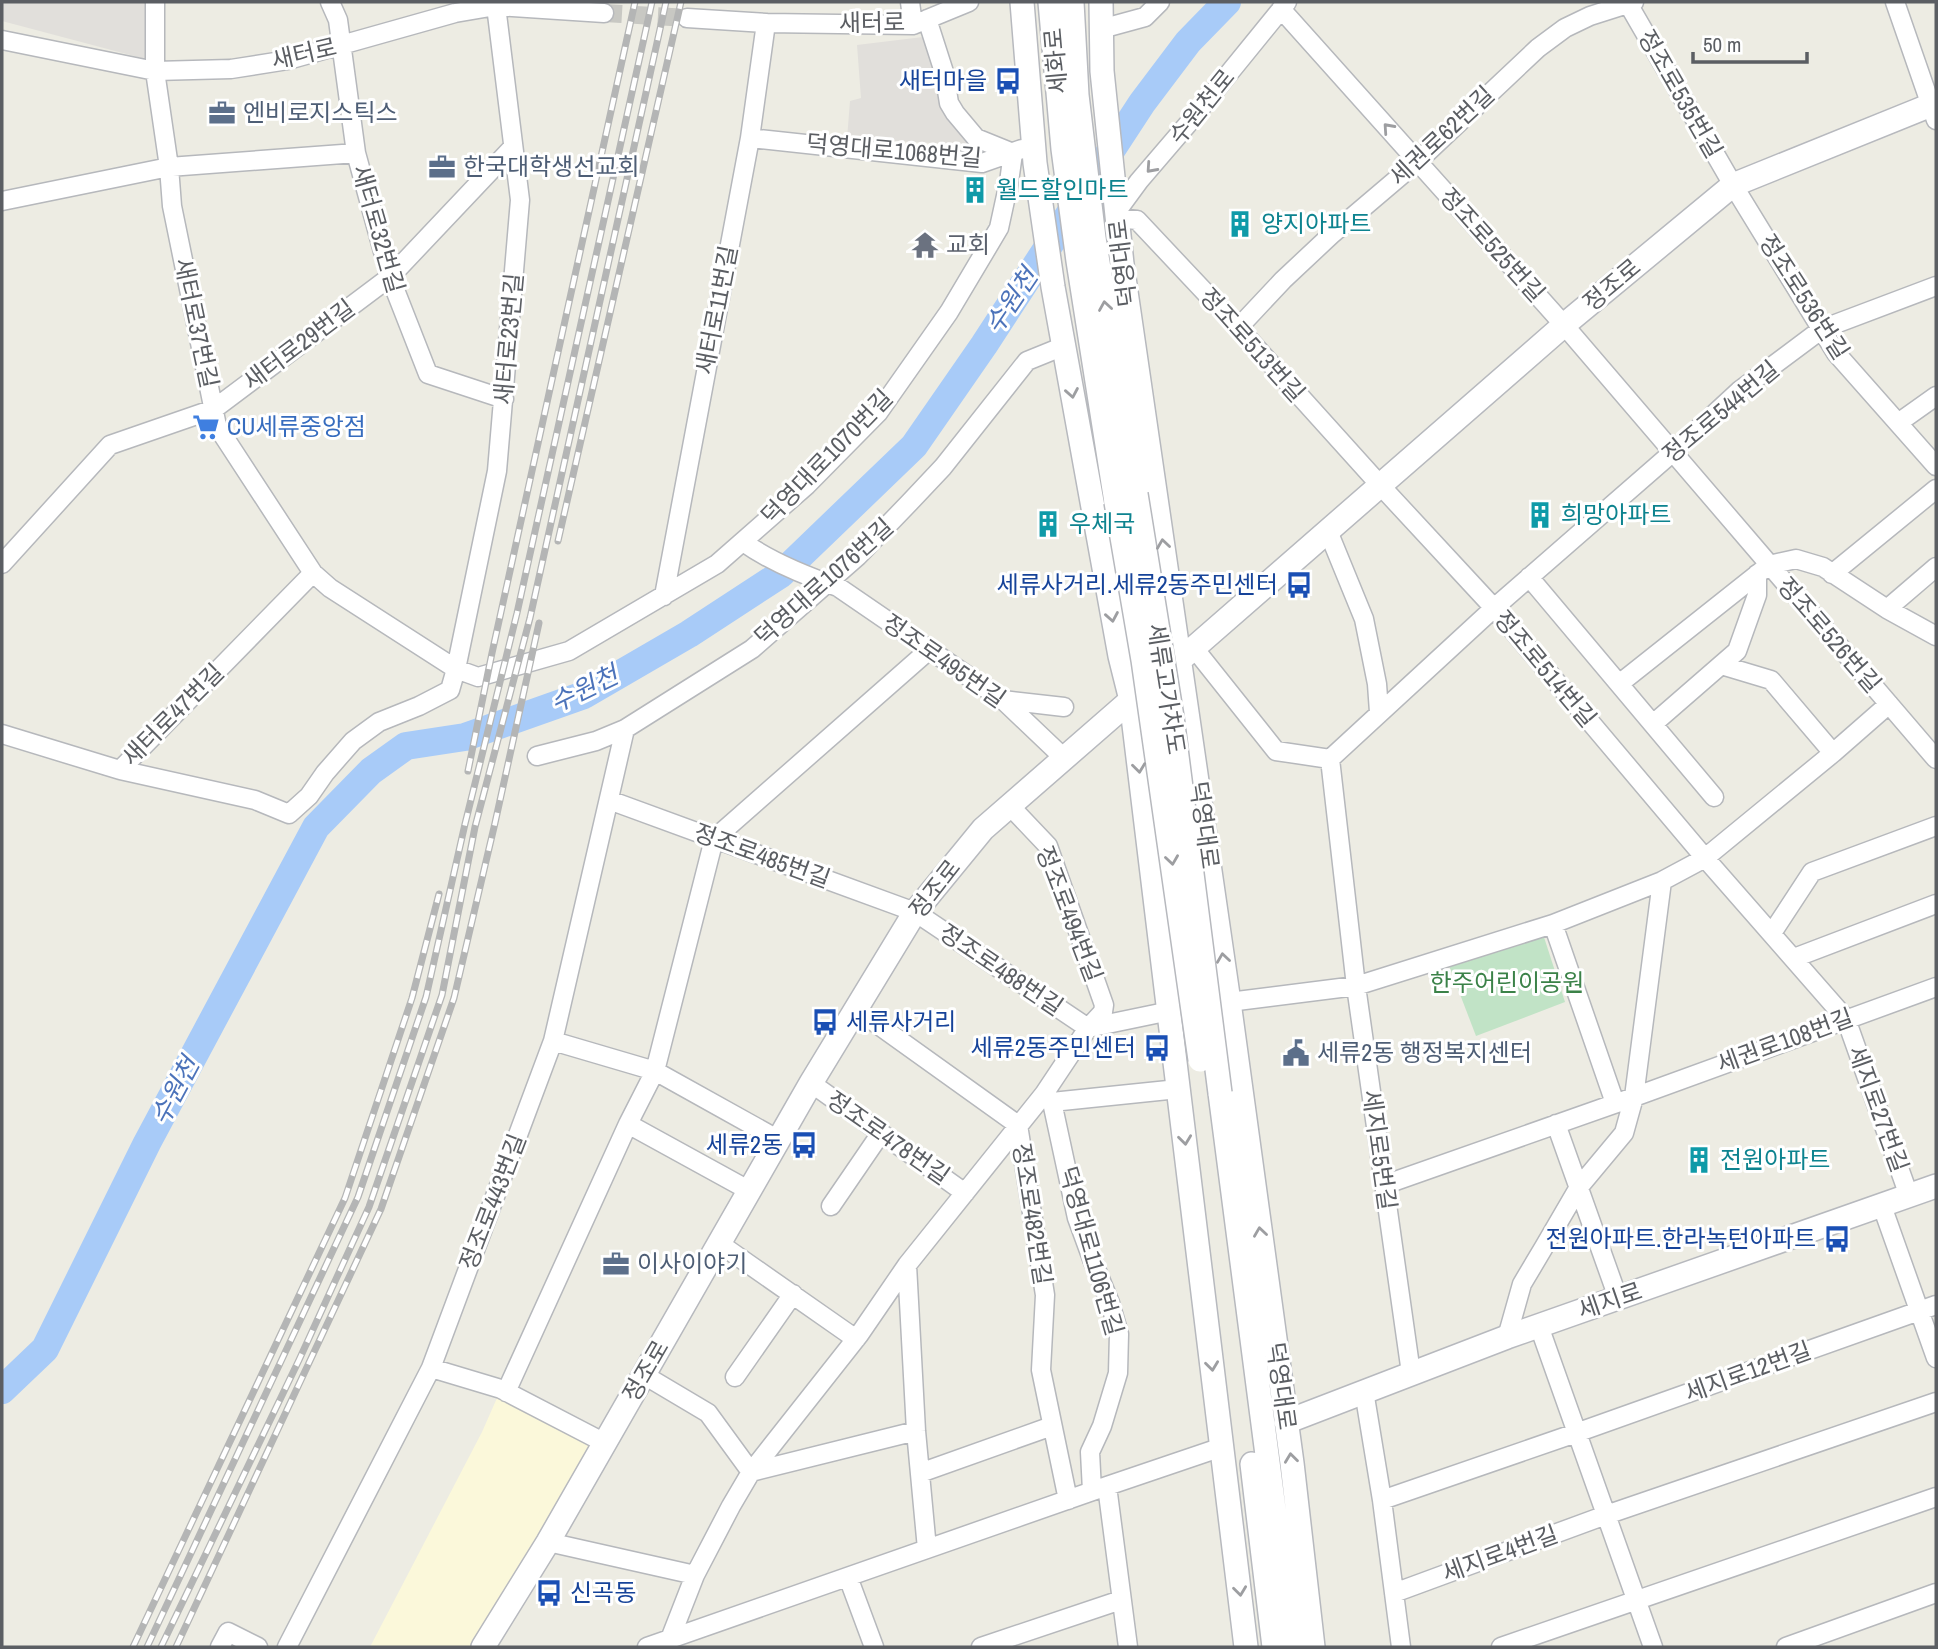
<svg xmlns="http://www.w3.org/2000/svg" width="1938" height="1649" font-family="'Archivo Narrow','Noto Sans KR',sans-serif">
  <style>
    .commercial { fill: #fbf8da }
    .industrial { fill: #e1dfdb }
    .green { fill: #c1e3c6 }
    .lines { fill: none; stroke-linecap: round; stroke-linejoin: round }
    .river { stroke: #a8cbf8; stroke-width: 28 }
    .street-tunnel { stroke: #c8c8c3; stroke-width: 18; stroke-dasharray: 18 9; stroke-linecap: butt }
    .street-casing { stroke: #b6b8bc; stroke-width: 21 }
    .secondary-casing { stroke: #b7b9be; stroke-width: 26 }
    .street { stroke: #fff; stroke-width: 18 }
    .secondary { stroke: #fff; stroke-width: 23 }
    .rail-casing { stroke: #b4b5b5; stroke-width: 7 }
    .rail { stroke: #fff; stroke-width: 4.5; stroke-dasharray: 13; stroke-linecap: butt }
    .secondary-bridge-casing { stroke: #b7b9be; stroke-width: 26; stroke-linecap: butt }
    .secondary-bridge { stroke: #fff; stroke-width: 23 }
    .oneway { stroke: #9d9ea1 }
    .labels { text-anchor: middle; stroke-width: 6; stroke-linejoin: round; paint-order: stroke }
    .street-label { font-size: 24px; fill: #5b5e63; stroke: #fff }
    .transit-label { font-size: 24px; fill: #164399; stroke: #fff; text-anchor: end }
    .service-label { font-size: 24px; fill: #4e5e75; stroke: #fff; text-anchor: start }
    .culture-label { font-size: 24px; fill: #0d838f; stroke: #fff; text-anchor: start }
    .worship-label { font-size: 24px; fill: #5b616d; stroke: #fff; text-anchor: start }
    .shop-label { font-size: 24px; fill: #366cbe; stroke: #fff; text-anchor: start }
    .park-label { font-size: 24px; fill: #3b8248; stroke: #fff }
    .water-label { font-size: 26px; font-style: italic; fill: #4c73ba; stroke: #fff }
  </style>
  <rect width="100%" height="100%" fill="#edece3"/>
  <path class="commercial" d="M501,1389L605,1443L480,1647H370L482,1432Z"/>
  <path class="industrial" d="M2,2H146L149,60L2,21Z
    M923,37L937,74L976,145L847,139L850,101L861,98L857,45Z"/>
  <path class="green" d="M1542,931L1565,1002L1476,1036L1448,963Z"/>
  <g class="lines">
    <path class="river" d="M2,1390L45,1349L147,1143L316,827L371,771L406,746L465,737L584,695L689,634L781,574L914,446L984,345L1142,103L1188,42L1227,2"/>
    <path class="street-tunnel" d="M604,13L687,18"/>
    <defs>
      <path id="street" d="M155,2V71L169,167L172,206L217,426L313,573L330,588L456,669L478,677L569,651L717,564L807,485L878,413L949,312L999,228L1009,182L1013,153
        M330,2L338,20L356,153L390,277L428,374L504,399
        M910,2L913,25
        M1627,2L1733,185L1836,353L1936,466
        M1895,2L1936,120
        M1281,9L1564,325L1936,759
        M687,18L766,23L913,25L969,2
        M927,19L944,72L949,103L955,113L976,138L1013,153
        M1101,29L1145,17L1160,2
        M2,40L155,71L231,69L288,60L455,13L496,6L604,13
        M750,138L982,163L1022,149
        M2,201L169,167L356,153
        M1117,211L1139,181L1187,125L1287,2
        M1117,218L1137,220L1234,323L1380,485L1494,608L1705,858L1846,1019L1909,1196
        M1238,328L1283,280L1331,235L1417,162L1538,48L1565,28L1590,16L1634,2
        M1898,423L1936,396
        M1328,531L1364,619L1377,684L1379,712
        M743,542C771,562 806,576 838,587L1003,700L1065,759
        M2,564L110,445L214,409L390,277L513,147
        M1832,574L1936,489
        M1529,577L1714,797
        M664,596L750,138L766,23
        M1887,609L1936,567
        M1194,648L1276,751L1330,759
        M1721,665L1771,680L1833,753
        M1619,684L1769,565L1796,559L1823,567L1887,609L1936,636
        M1003,700L1064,707
        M1653,724L1737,651L1757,595V574
        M2,734L120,770L313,573
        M537,756L596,741L625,729L752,649L858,556L910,502L943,467L1027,361L1064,346
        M120,770L255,800L289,814L309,796L325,773L353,741L379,722L419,706L450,690L456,669L497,471L520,200L496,6L494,2
        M609,800L915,912L1088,1028L1103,1012L1104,1005L1048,846L1010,806
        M1553,924L1615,1103
        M1772,933L1812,872L1936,826
        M1794,958L1936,904
        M1229,1002L1356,986L1553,924L1662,881L1705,858L1833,753L1889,704
        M856,1009L1018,1125L1045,1295L1041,1370L1068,1500
        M553,1041L655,1071L779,1140
        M811,1083L965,1193
        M1044,1094L1052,1102L1077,1218L1092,1259L1110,1303L1119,1334L1118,1373L1102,1426L1090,1452L1092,1491
        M1052,1102L1178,1089
        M1556,1124L1618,1298
        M1384,1185L1634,1097L1936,987
        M750,1191L628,1124L655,1071L714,839L929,650
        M831,1206L881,1133
        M1882,1206L1936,1358
        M720,1244L856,1339
        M907,1265L916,1431L927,1549
        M1539,1326L1653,1647
        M1507,1337L1522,1284L1544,1247L1579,1187L1624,1133L1634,1097L1662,881
        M431,1368L501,1389L605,1443
        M1411,1373L1356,986L1330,759L1494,608L1673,452L1739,391L1822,329L1936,286
        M644,1375L708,1413L751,1472L916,1431
        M735,1377L793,1294
        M1364,1391L1382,1500L1401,1647
        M506,1392L628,1124
        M920,1473L1052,1426
        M1107,1486L1128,1647
        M1382,1500L1576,1433L1936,1305
        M548,1542L695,1575
        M848,1577L874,1647
        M1394,1593L1606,1515L1936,1402
        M670,1639L695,1575L731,1506L751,1472L859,1335L907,1265L1044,1094L1088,1028L1170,1011
        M220,1647L228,1632L258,1647
        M287,1647L431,1368L553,1041L625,729
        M647,1647L1107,1486L1222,1447
        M981,1647L1121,1600
        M1501,1647L1936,1497
        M1786,1647L1936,1593"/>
      <path id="secondary" d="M1022,2L1035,163L1053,287L1120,656L1131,700L1246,1647
        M1050,2L1063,149L1078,261L1116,502
        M1072,2L1077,95L1094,238L1136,494
        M1101,2L1102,71L1122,264L1229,1002L1292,1463L1313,1647
        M1220,1093L1292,1647
        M1286,1422L1507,1337L1936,1186
        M1252,1464L1274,1647
        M483,1647L548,1542L811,1083L915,912L983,829L1131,700L1180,660L1564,325L1733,185L1936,103"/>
    </defs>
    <use href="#street" class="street-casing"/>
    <use href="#secondary" class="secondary-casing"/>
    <use href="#street" class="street"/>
    <use href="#secondary" class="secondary"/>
    <defs>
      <path id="rail" d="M558,541L681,2
        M468,771L492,653L635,2
        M133,1647L345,1198L412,998L439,894
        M147,1647L358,1197L426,997L465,824L517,613L652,2
        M161,1647L299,1360L369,1207L442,995L475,827L530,618L666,2
        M176,1647L381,1209L454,998L495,823L539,623"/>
    </defs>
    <use href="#rail" class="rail-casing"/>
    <use href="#rail" class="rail"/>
    <defs>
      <path id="secondary-bridge" d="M1136,494L1172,717L1220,1093
        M1116,502L1143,660L1200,1060"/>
    </defs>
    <use href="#secondary-bridge" class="secondary-bridge-casing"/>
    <use href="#secondary-bridge" class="secondary-bridge"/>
  </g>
  <defs><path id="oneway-chevron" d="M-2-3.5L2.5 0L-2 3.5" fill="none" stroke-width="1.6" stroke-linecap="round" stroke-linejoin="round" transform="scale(1.75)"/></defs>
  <g class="oneway">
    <use href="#oneway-chevron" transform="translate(1388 128) rotate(-132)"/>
    <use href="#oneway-chevron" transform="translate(1151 168) rotate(132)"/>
    <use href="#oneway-chevron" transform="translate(1105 306) rotate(-99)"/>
    <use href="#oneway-chevron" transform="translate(1072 393) rotate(80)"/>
    <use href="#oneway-chevron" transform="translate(1163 544) rotate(-98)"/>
    <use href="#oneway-chevron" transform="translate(1112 617) rotate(80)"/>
    <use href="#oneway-chevron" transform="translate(1139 768) rotate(83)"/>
    <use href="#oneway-chevron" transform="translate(1172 860) rotate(82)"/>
    <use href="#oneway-chevron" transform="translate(1223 958) rotate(-98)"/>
    <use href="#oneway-chevron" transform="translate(1185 1140) rotate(83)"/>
    <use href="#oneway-chevron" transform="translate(1260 1232) rotate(-98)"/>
    <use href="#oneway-chevron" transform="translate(1212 1366) rotate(83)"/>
    <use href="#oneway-chevron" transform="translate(1291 1458) rotate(-97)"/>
    <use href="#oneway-chevron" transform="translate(1240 1591) rotate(83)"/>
  </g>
  <defs>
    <symbol id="bus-bare" viewBox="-9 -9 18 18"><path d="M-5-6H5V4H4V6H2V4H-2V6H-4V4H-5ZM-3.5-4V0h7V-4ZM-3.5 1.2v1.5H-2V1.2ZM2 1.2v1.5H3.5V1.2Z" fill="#1a4fb4" stroke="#fff" stroke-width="2.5" paint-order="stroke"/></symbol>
    <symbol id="office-bare" viewBox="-9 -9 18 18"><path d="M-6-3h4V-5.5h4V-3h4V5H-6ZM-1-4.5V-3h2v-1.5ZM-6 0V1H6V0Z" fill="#5c6f8a" stroke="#fff" stroke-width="2.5" paint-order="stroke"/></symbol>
    <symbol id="building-bare" viewBox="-9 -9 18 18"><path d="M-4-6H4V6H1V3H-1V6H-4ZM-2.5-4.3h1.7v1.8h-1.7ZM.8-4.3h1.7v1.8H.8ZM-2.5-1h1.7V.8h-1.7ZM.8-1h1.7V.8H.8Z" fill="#0f9aa8" stroke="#fff" stroke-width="2.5" paint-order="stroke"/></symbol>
    <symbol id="temple-bare" viewBox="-9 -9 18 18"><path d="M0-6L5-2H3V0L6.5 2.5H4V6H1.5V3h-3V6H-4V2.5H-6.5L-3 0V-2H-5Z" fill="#6b7280" stroke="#fff" stroke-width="2.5" paint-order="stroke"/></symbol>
    <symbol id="supermarket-bare" viewBox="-9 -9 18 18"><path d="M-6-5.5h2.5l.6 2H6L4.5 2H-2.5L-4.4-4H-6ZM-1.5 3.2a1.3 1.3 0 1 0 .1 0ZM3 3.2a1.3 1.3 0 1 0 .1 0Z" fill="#3f7fe0" stroke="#fff" stroke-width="2.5" paint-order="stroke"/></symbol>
    <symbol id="civic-bare" viewBox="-9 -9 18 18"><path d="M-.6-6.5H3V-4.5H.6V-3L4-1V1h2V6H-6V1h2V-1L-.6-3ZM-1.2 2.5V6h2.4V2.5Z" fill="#5c6f8a" stroke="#fff" stroke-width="2.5" paint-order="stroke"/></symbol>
  </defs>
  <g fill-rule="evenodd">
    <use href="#bus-bare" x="989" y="62" width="38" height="38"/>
    <use href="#office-bare" x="203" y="94" width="38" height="38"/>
    <use href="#office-bare" x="423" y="148" width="38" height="38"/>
    <use href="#building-bare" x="956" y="171" width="38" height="38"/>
    <use href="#building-bare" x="1221" y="205" width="38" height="38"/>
    <use href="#temple-bare" x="906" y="226" width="38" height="38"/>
    <use href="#supermarket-bare" x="187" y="408" width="38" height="38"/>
    <use href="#building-bare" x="1521" y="496" width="38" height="38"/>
    <use href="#building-bare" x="1029" y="505" width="38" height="38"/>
    <use href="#bus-bare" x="1280" y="566" width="38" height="38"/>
    <use href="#bus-bare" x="806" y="1003" width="38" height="38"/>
    <use href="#bus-bare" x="1138" y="1029" width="38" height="38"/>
    <use href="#civic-bare" x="1277" y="1034" width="38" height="38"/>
    <use href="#bus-bare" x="785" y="1126" width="38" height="38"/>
    <use href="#building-bare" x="1680" y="1141" width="38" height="38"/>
    <use href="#bus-bare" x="1818" y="1220" width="38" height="38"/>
    <use href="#office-bare" x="597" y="1245" width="38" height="38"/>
    <use href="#bus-bare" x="530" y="1574" width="38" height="38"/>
  </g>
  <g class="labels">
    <g class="street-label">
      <text transform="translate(872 23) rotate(-1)" y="8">새터로</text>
      <text transform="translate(304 54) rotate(-13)" y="8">새터로</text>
      <text transform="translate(1056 61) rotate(-95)" y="8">세화로</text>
      <text transform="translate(1680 94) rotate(60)" y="8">정조로535번길</text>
      <text transform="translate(1202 107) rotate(-51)" y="8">수원천로</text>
      <text transform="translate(1442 136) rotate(-43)" y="8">세권로62번길</text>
      <text transform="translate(894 151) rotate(5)" y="8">덕영대로1068번길</text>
      <text transform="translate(378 229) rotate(74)" y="8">새터로32번길</text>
      <text transform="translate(1492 245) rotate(48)" y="8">정조로525번길</text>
      <text transform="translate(1123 263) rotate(-97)" y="8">덕영대로</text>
      <text transform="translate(1612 285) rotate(-40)" y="8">정조로</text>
      <text transform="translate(1804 297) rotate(57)" y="8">정조로536번길</text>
      <text transform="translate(717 310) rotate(-79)" y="8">새터로11번길</text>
      <text transform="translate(196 323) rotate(78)" y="8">새터로37번길</text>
      <text transform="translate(509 339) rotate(-85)" y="8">새터로23번길</text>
      <text transform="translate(299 345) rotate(-37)" y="8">새터로29번길</text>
      <text transform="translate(1252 345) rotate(48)" y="8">정조로513번길</text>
      <text transform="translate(1721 412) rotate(-40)" y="8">정조로544번길</text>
      <text transform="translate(827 457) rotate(-46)" y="8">덕영대로1070번길</text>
      <text transform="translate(824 582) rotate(-42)" y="8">덕영대로1076번길</text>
      <text transform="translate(1829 635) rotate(49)" y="8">정조로526번길</text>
      <text transform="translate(944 661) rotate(35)" y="8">정조로495번길</text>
      <text transform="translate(1545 669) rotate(50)" y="8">정조로514번길</text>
      <text transform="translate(1166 689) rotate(81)" y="8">세류고가차도</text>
      <text transform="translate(173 715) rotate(-45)" y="8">새터로47번길</text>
      <text transform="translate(1204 825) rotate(82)" y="8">덕영대로</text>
      <text transform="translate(762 856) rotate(20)" y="8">정조로485번길</text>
      <text transform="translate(935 889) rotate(-52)" y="8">정조로</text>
      <text transform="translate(1069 914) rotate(69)" y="8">정조로494번길</text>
      <text transform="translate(1001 970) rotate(34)" y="8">정조로488번길</text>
      <text transform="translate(1785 1041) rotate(-20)" y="8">세권로108번길</text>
      <text transform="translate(1878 1109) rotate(70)" y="8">세지로27번길</text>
      <text transform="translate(888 1138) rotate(35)" y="8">정조로478번길</text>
      <text transform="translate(1379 1150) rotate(82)" y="8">세지로5번길</text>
      <text transform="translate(493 1202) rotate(-69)" y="8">정조로443번길</text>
      <text transform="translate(1032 1214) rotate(81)" y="8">정조로482번길</text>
      <text transform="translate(1091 1251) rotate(74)" y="8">덕영대로1106번길</text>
      <text transform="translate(1610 1301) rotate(-19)" y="8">세지로</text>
      <text transform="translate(646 1371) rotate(-60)" y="8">정조로</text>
      <text transform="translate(1748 1372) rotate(-20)" y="8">세지로12번길</text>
      <text transform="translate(1281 1386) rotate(82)" y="8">덕영대로</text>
      <text transform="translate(1500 1554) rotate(-20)" y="8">세지로4번길</text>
    </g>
    <g class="transit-label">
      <text x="987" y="89">새터마을</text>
      <text x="1278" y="593">세류사거리.세류2동주민센터</text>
      <text x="846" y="1030" text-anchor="start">세류사거리</text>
      <text x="1136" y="1056">세류2동주민센터</text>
      <text x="783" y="1153">세류2동</text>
      <text x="1816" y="1247">전원아파트.한라녹턴아파트</text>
      <text x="570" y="1601" text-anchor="start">신곡동</text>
    </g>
    <g class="service-label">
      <text x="243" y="121">엔비로지스틱스</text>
      <text x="463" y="175">한국대학생선교회</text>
      <text x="1317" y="1061">세류2동 행정복지센터</text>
      <text x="637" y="1272">이사이야기</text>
    </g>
    <g class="culture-label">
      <text x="996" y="198">월드할인마트</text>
      <text x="1261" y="232">양지아파트</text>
      <text x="1561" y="523">희망아파트</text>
      <text x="1069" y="532">우체국</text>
      <text x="1720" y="1168">전원아파트</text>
    </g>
    <g class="worship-label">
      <text x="946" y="253">교회</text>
    </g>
    <g class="shop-label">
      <text x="227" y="435">CU세류중앙점</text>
    </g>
    <g class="park-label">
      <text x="1507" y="991">한주어린이공원</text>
    </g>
    <g class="water-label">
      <text transform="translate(1011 301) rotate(-56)" y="9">수원천</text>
      <text transform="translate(584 689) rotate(-26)" y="9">수원천</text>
      <text transform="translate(175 1091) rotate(-62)" y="9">수원천</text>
    </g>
  </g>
  <rect width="1938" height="1649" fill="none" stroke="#5b5e63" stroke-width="7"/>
  <path d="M1693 52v10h114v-10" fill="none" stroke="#5b5e63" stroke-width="3.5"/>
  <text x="1703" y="52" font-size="21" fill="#5b5e63" stroke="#ffffff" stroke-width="5" paint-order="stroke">50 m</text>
</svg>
